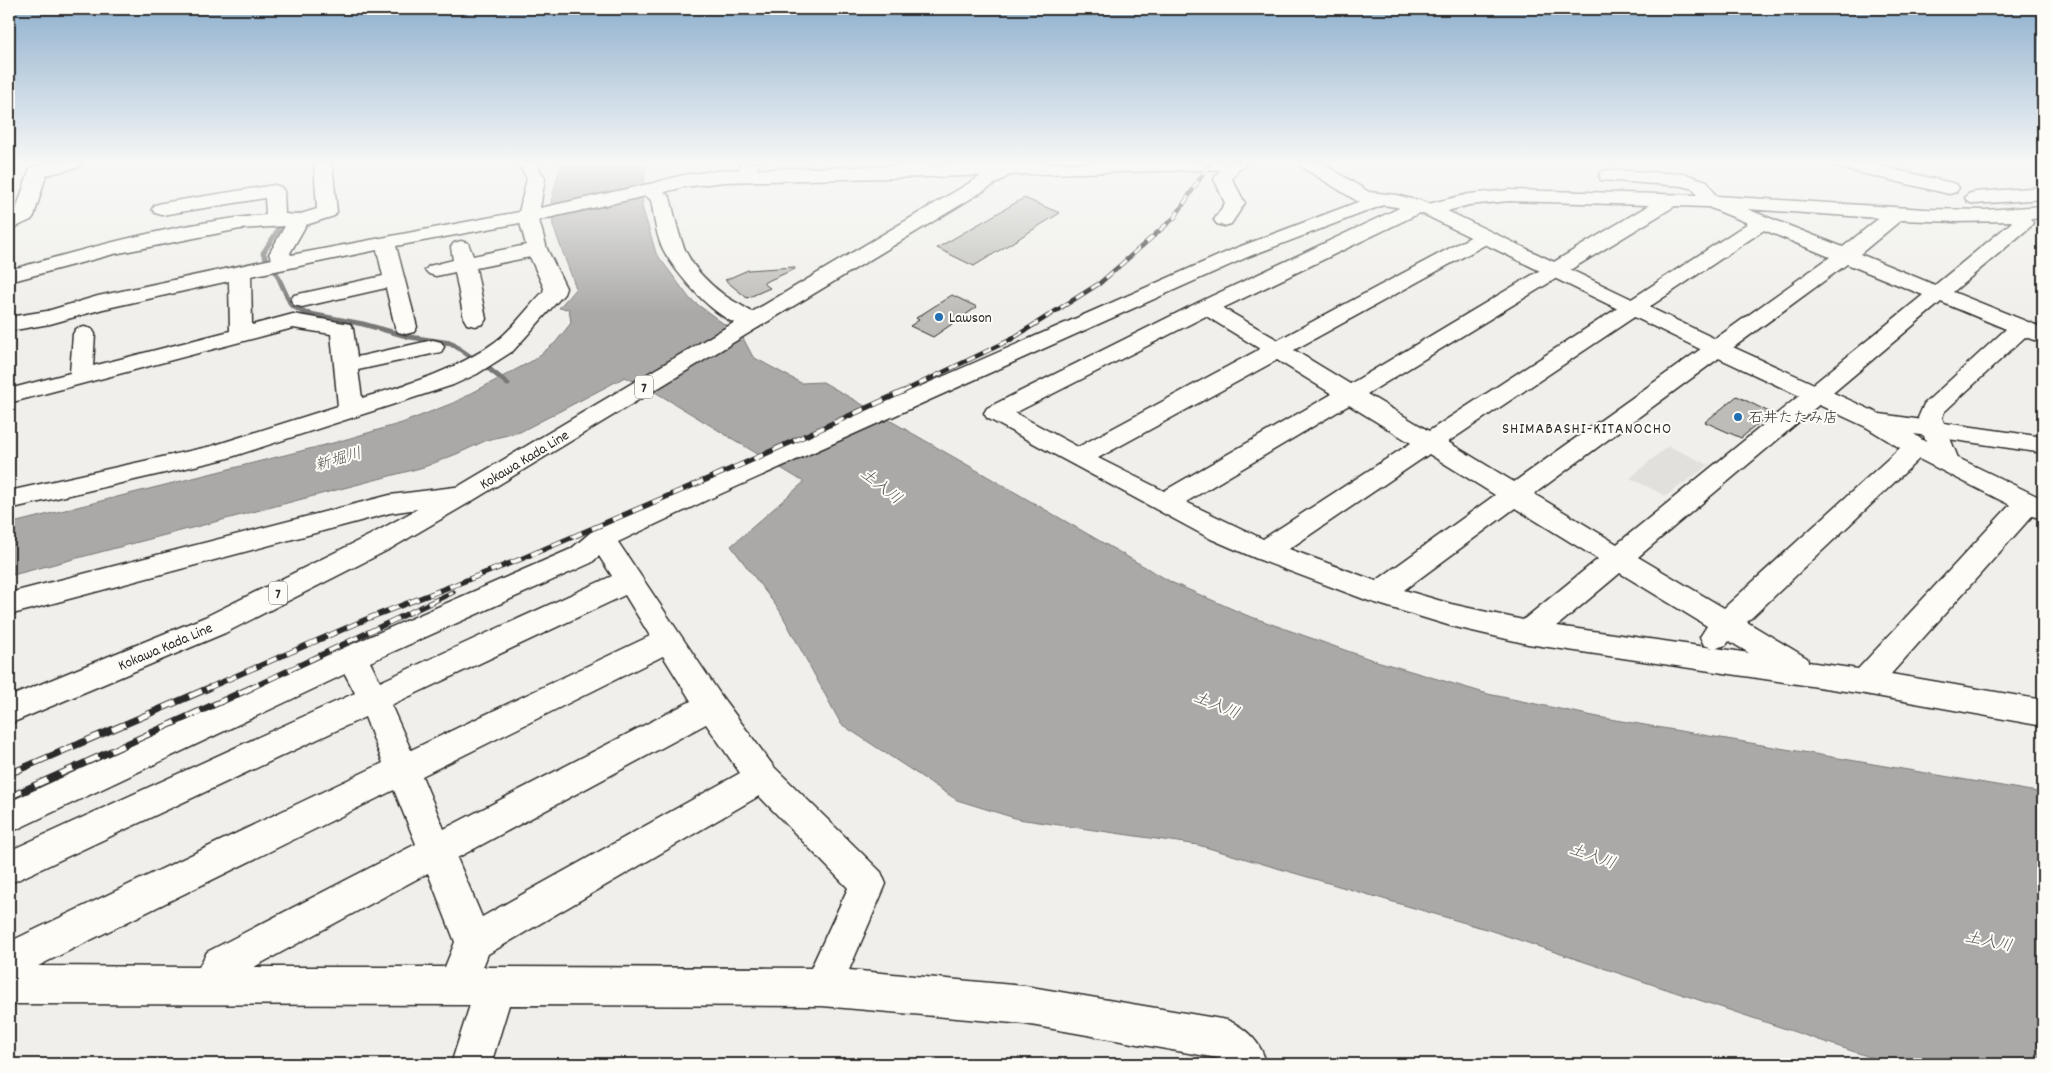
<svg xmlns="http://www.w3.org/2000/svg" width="2052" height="1073" font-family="Dekko,'Klee One',sans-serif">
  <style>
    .built { fill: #e1e0dc }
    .water { fill: #aaa9a7; stroke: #777775 }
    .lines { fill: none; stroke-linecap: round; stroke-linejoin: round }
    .stream { stroke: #777775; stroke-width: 5 }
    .building { fill: #bdbcb8; stroke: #2b2b2b }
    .minor-casing { stroke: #2b2b2b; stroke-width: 3 }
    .tertiary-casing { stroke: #2b2b2b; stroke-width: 3 }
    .primary-casing { stroke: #2b2b2b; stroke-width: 3 }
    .minor { fill: #fdfcf7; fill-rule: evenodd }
    .tertiary { fill: #fdfcf7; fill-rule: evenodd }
    .primary { fill: #fdfcf7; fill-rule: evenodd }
    .rail-far2-casing { stroke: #2b2b2b; stroke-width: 4.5 }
    .rail-far1-casing { stroke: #2b2b2b; stroke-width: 5.5 }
    .rail-casing { stroke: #2b2b2b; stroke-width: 7 }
    .rail-far2 { stroke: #fdfcf7; stroke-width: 3; stroke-dasharray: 9; stroke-linecap: butt }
    .rail-far1 { stroke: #fdfcf7; stroke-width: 4; stroke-dasharray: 11; stroke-linecap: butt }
    .rail { stroke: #fdfcf7; stroke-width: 5; stroke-dasharray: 14; stroke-linecap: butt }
    .poi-dot { fill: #1f6fb2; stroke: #fdfcf7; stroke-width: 2 }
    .labels { text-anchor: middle; stroke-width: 4; stroke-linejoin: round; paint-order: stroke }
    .shield { fill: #fdfcf7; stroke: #6a6a68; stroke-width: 1 }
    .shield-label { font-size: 14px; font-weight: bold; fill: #2b2b2b }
    .poi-label { font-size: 15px; fill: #2b2b2b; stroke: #fdfcf7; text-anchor: start }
    .street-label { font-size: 15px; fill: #2b2b2b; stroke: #fdfcf7 }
    .neighbourhood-label { font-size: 16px; letter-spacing: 1px; fill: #2b2b2b; stroke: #fdfcf7 }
    .water-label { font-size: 16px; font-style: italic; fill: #575756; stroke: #fdfcf7 }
  </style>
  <rect width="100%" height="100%" fill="#f0efeb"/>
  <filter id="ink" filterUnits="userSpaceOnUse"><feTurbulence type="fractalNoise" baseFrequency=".02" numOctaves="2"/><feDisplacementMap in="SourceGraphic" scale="10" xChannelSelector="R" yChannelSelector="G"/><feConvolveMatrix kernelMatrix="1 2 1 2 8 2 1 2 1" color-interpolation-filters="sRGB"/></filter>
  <g filter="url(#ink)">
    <path class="built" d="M1668,446L1709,465L1666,496L1630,478Z"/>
    <path class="water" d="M561,163H646L642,206L656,253L690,299L743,338L753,357L801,383L823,382L1173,583L1246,615L1370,659L1488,694L1598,717L2043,793V1064H1891L1486,929L1198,845L1018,819L957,800L841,724L780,611L731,546L804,482L655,392L625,377L520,432L487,440L459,453L424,467L9,576V524L333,443L402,423L453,403L532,361L555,343L571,323L569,309L559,308L576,288L553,226L551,202Z"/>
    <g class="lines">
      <path class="stream" d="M268,262L263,253L280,227
        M275,270L291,305L305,313L363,324L410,337L451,343L471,357
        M488,368L508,384"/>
    </g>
    <path class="building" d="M1024,198L1060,213L974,266L937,248Z
      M794,267L795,269L763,283L770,288L747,298L725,280L748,270Z
      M952,295L977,307L933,337L910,326L919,320L916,318Z
      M1737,396L1771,413L1741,438L1705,422Z"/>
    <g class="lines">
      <defs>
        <path id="minor" d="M48,163H81L79,167L46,175L34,216L31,220L9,230V216L15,213L29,171L31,167Z
          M314,163H332L337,212L334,216L306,225L290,253L291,255L519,212L527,178L517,163H535L545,178L540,208L649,184L656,186L670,197C681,243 684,265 724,295C736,304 754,310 762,322L759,327C726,335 673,272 661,245C655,230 654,215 651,200L646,196L539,220L547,249L566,288L564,294L513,351L477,374L453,385L225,459L9,509V491L212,446L338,406L331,334L293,328L9,403V389L70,373L73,334L76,329L84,327L92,329L95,334L93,366L230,331L229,281L103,309L50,324L9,331V317L47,311L98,296L272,259L269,254L285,226L240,229L114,254L9,282V270C92,247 180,222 266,215L265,198L162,215L155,213L152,209L155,205L162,203L274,185L281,187L284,191L285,214L297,215L317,209ZM520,223L526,245L473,256L468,243L461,241L454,243L451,247L453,260L429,266L425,270L429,274L436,276L455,272L464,319L467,324L475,326L483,324L486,319L476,268L530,257L544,288L543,292C528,307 512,330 495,342C455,371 409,384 362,398L358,370L441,352L444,347L441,342L433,340L357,357L353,329L350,324L293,314L252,325L251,276L377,250L383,276L294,295L291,300L294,305L302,307L386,288L395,327L398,332L406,334L414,332L417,327L396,246Z
          M741,163H759L753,179L746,181L739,179L737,175Z
          M1224,163H1242L1232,179L1245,203L1231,224L1224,226L1217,224L1214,220L1225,203L1214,179Z
          M1834,163H1867L1956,184L1959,188L1956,192L1949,194L1836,167Z
          M1608,170L1685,174L1707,181L1716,196L1926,209L1985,210L2043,206V218L2030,219L2033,223L2030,227L1953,292L2043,328V343L2025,337L1944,412L1942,418L1958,458L2043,499V519L2032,516L1891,674L2043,700V726L1865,694L1528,644L1451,626L1369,601L1255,558L1211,539L987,418L984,413L987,408L1199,302L1412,202L1419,200L1428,204L1469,194L1509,190L1697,195L1693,189L1683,186L1601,180L1599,176L1601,172ZM1509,201L1649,205L1350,384L1294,350L1492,241L1495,237L1492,233L1485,231L1478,233L1278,340L1223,308L1422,212L1430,216L1469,205ZM1675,206L1708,207L1748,223L1429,431L1367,394ZM1747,209L1879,218L1843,247ZM1901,220L1956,222L2011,221L2012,222L1935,285L1860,254ZM1764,230L1830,257L1514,482L1448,442ZM1847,264L1923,295L1617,544L1534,494ZM1941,302L2006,329L1924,404L1918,418L1926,442C1909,432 1887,410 1866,415L1863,421L1866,427L1900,448L1724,608L1638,557ZM1206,316L1260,349L1078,447L1015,413ZM1277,360L1332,394L1164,491L1098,458ZM1349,405L1411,443L1263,539L1186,502ZM1429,454L1495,495L1376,581L1289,549ZM1919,459L2010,505L1858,669L1808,662L1807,658L1747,622ZM1515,508L1598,559L1523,620L1451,604L1404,590ZM1620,573L1707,626L1700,637L1704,645L1713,648L1557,626ZM1729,641L1749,653L1716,648L1726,645Z
          M2043,187V199L1975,204L1968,202L1965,198L1968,194L1975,192Z
          M1379,194L1386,196L1389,200L1386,204L1250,256L707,500L618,542L722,697L774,767L881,872L886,884L849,970L1025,986L1227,1020C1246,1028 1262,1043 1266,1064H1223L1217,1058L1025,1024L822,1006L509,1005L491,1064H451L470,1005L9,1004V942L383,763L365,717L9,884V851L355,693L345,674L9,833V802L341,649L571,549L591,532L689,488L1236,248ZM599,556L612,576L380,682L370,662L591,563ZM625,595L650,636L411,750L391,705ZM663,656L691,701L444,829L422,776ZM706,724L740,773L482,917L457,858ZM394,790L416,844L207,952L199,967L38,966ZM759,796L848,888L811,968L483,967L488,954ZM428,873L455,942L445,967H254Z
          M463,486L472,489L476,495L472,501L390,513L9,615V593L390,495Z"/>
        <path id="tertiary" d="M1013,163H1246L1244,167L1237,169L724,182L684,187L649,196L642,194L639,190L642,186L683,175L724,170Z
          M1300,163H1322L1369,192L1397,195L1437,206L1724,343L1880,414L2043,437V453L1866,427L1708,353L1423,214L1396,207L1357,201L1302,167Z"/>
        <path id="primary" d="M1003,163H1025L1023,167L472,501L390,549L225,633L9,724V697L205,617L370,535L454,489Z"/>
      </defs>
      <use href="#minor" class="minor-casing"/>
      <use href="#tertiary" class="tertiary-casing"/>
      <use href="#primary" class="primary-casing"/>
      <use href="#minor" class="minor"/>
      <use href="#tertiary" class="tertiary"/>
      <use href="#primary" class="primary"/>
      <defs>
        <path id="rail-far2" d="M902,392L1010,340L1100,283L1175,217L1210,163"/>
        <path id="rail-far1" d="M206,689L369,618L521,559L745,463L904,391
          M249,689L453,592"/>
        <path id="rail" d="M9,774L209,688
          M9,797L251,688"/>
      </defs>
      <use href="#rail-far2" class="rail-far2-casing"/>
      <use href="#rail-far1" class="rail-far1-casing"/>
      <use href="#rail" class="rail-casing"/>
      <use href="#rail-far2" class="rail-far2"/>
      <use href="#rail-far1" class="rail-far1"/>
      <use href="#rail" class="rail"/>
    </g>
  </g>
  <linearGradient id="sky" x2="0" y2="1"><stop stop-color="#8fb0ce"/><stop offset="0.52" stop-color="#f8f8f6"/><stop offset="1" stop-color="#f8f8f6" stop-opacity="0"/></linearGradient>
  <rect width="2052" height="313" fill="url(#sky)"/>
  <g class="poi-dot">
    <circle cx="939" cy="317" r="5"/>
    <circle cx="1738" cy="417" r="5"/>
  </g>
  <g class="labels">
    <g class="shield">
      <rect x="635" y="375.5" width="18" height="23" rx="4"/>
      <rect x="269" y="581.5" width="18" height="23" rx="4"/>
    </g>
    <g class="shield-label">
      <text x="644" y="392">7</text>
      <text x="278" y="598">7</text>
    </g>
    <g class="poi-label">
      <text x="949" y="322">Lawson</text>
      <text x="1748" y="422">石井たたみ店</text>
    </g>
    <g class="street-label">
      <text transform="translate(524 459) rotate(-31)" y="5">Kokawa Kada Line</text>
      <text transform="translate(165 646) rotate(-23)" y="5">Kokawa Kada Line</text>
    </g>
    <g class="neighbourhood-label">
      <text x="1587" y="433">SHIMABASHI-KITANOCHO</text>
    </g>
    <g class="water-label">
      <text transform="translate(338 458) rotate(-16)" y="6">新堀川</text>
      <text transform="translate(882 485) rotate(38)" y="6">土入川</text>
      <text transform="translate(1217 704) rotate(22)" y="6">土入川</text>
      <text transform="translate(1593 855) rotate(19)" y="6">土入川</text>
      <text transform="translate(1989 940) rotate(12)" y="6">土入川</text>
    </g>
  </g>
  <rect width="2052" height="1073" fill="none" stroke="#fdfcf7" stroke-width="30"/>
  <rect x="15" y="15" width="2022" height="1043" fill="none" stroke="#2b2b2b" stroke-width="2" filter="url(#ink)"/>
</svg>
